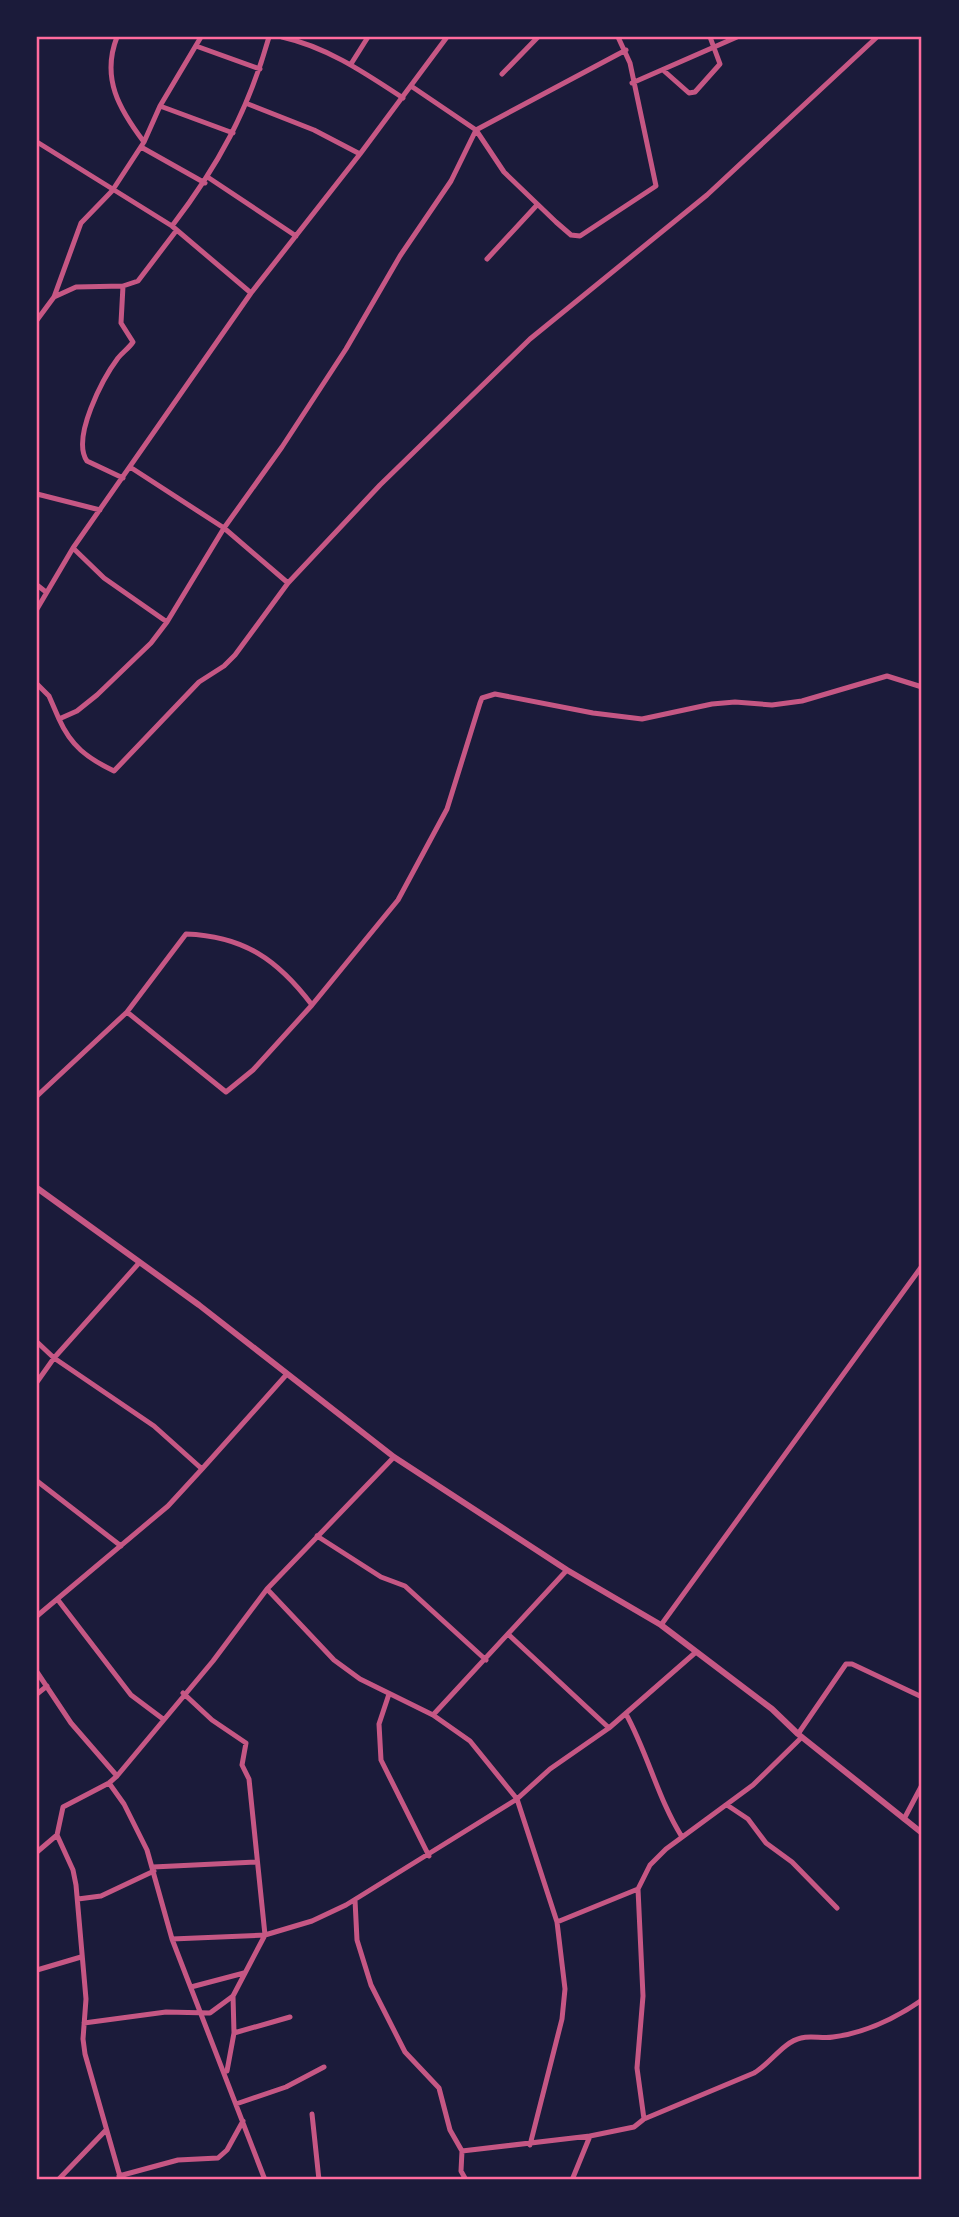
<svg xmlns="http://www.w3.org/2000/svg" width="959" height="2217" font-family="'DM Sans',sans-serif">
  <style>
    .lines { fill: none; stroke-linecap: round; stroke-linejoin: round }
    .minor { stroke: #c65784; stroke-width: 5 }
    .tertiary { stroke: #c65784; stroke-width: 6 }
    .neatline { fill: none; stroke: #ff6b9d; stroke-width: 2.5 }
  </style>
  <rect width="100%" height="100%" fill="#1b1b3a"/>
  <g class="lines">
    <path class="minor" d="M117,37C101,78 119,109 144,142
      M282,37C327,47 365,73 403,98
      M196,46L260,69
      M626,50L476,130L451,181L400,256L346,349L282,447L224,528L167,622L151,643L97,695L77,711L59,719C71,746 87,758 114,771L199,682L224,666L235,655L288,583L380,485L530,339L707,195L877,37
      M351,64L368,37
      M663,70L689,93L695,92L720,64L710,37
      M502,74L538,37
      M632,83L737,37
      M411,86L476,130L504,172L556,222L571,235L580,236L656,186L630,63L618,37
      M248,104L314,130L360,154
      M160,106L233,133
      M37,142L172,226L251,293
      M141,147L205,183
      M209,178L296,236
      M172,226C218,166 248,111 269,37
      M487,259L537,205
      M54,297L76,287L123,286L138,281L176,231
      M37,320L54,297L81,223L112,191L144,142L160,106L201,37
      M130,467L224,528L288,583
      M123,478L87,461C71,438 103,378 118,358C123,352 129,348 133,342L121,323L123,286
      M37,494L100,510
      M73,548L104,578L167,622
      M37,585L46,592
      M37,609L73,548L251,293L360,154L447,37
      M37,684L49,696L59,719
      M127,1012L186,934C244,936 278,960 312,1005
      M37,1096L127,1012L226,1092L253,1070L312,1005L398,900L447,809L480,703L482,698L495,694L593,713L642,719L712,704L735,702L772,705L802,701L887,676L922,687
      M37,1342L54,1358L154,1426L202,1469L287,1374
      M37,1382L54,1358L139,1263
      M37,1481L121,1546
      M317,1536L381,1577L405,1586L486,1660
      M267,1589L334,1660L360,1679L433,1715L470,1741L517,1799L557,1922L565,1989L562,2019L530,2145
      M58,1600L131,1695L163,1719
      M37,1616L168,1506L202,1469
      M661,1625L922,1266
      M508,1634L609,1728
      M37,1672L71,1723L117,1776
      M183,1693L212,1720L246,1743L242,1765L249,1779L265,1935L233,1996L234,2033L227,2071
      M37,1694L47,1686
      M389,1694L379,1724L381,1760L429,1856
      M626,1714C648,1754 658,1799 682,1837
      M433,1715L567,1570
      M798,1734L846,1664H852L922,1697
      M109,1783L124,1804L147,1850L172,1939L265,2180
      M727,1805L748,1819L766,1843L792,1862L837,1908
      M904,1819L922,1785
      M57,1835L73,1870L76,1885L86,1999L83,2039L85,2054L121,2180
      M37,1852L57,1835L63,1807L109,1783L117,1776L213,1661L267,1589L394,1457
      M153,1867L256,1862
      M638,1889L643,1996L637,2068L644,2119
      M78,1899L101,1896L154,1871
      M355,1900L357,1940L371,1985L405,2052L439,2088L450,2130L462,2151L461,2171L466,2180
      M557,1922L638,1889L650,1865L666,1849L753,1785L802,1737
      M172,1939L265,1935L312,1921L346,1905L517,1799L550,1769L609,1728L696,1652
      M37,1970L81,1957
      M191,1987L244,1973
      M84,2023L166,2012L210,2013L233,1996
      M234,2033L290,2017
      M236,2104L286,2087L324,2067
      M312,2114L319,2180
      M462,2151L590,2136
      M119,2176L178,2160L218,2158L227,2150L243,2121
      M58,2180L106,2130
      M572,2180L590,2136L634,2127L644,2119L754,2073C770,2064 783,2042 801,2038C811,2035 823,2039 833,2037C865,2033 896,2018 922,2000"/>
    <path class="tertiary" d="M37,1188L199,1305L394,1457L567,1570L661,1625L772,1709L798,1734L922,1833"/>
  </g>
  <rect width="959" height="2217" fill="none" stroke="#1b1b3a" stroke-width="77"/>
  <rect x="38" y="38" width="882" height="2140" class="neatline"/>
</svg>
